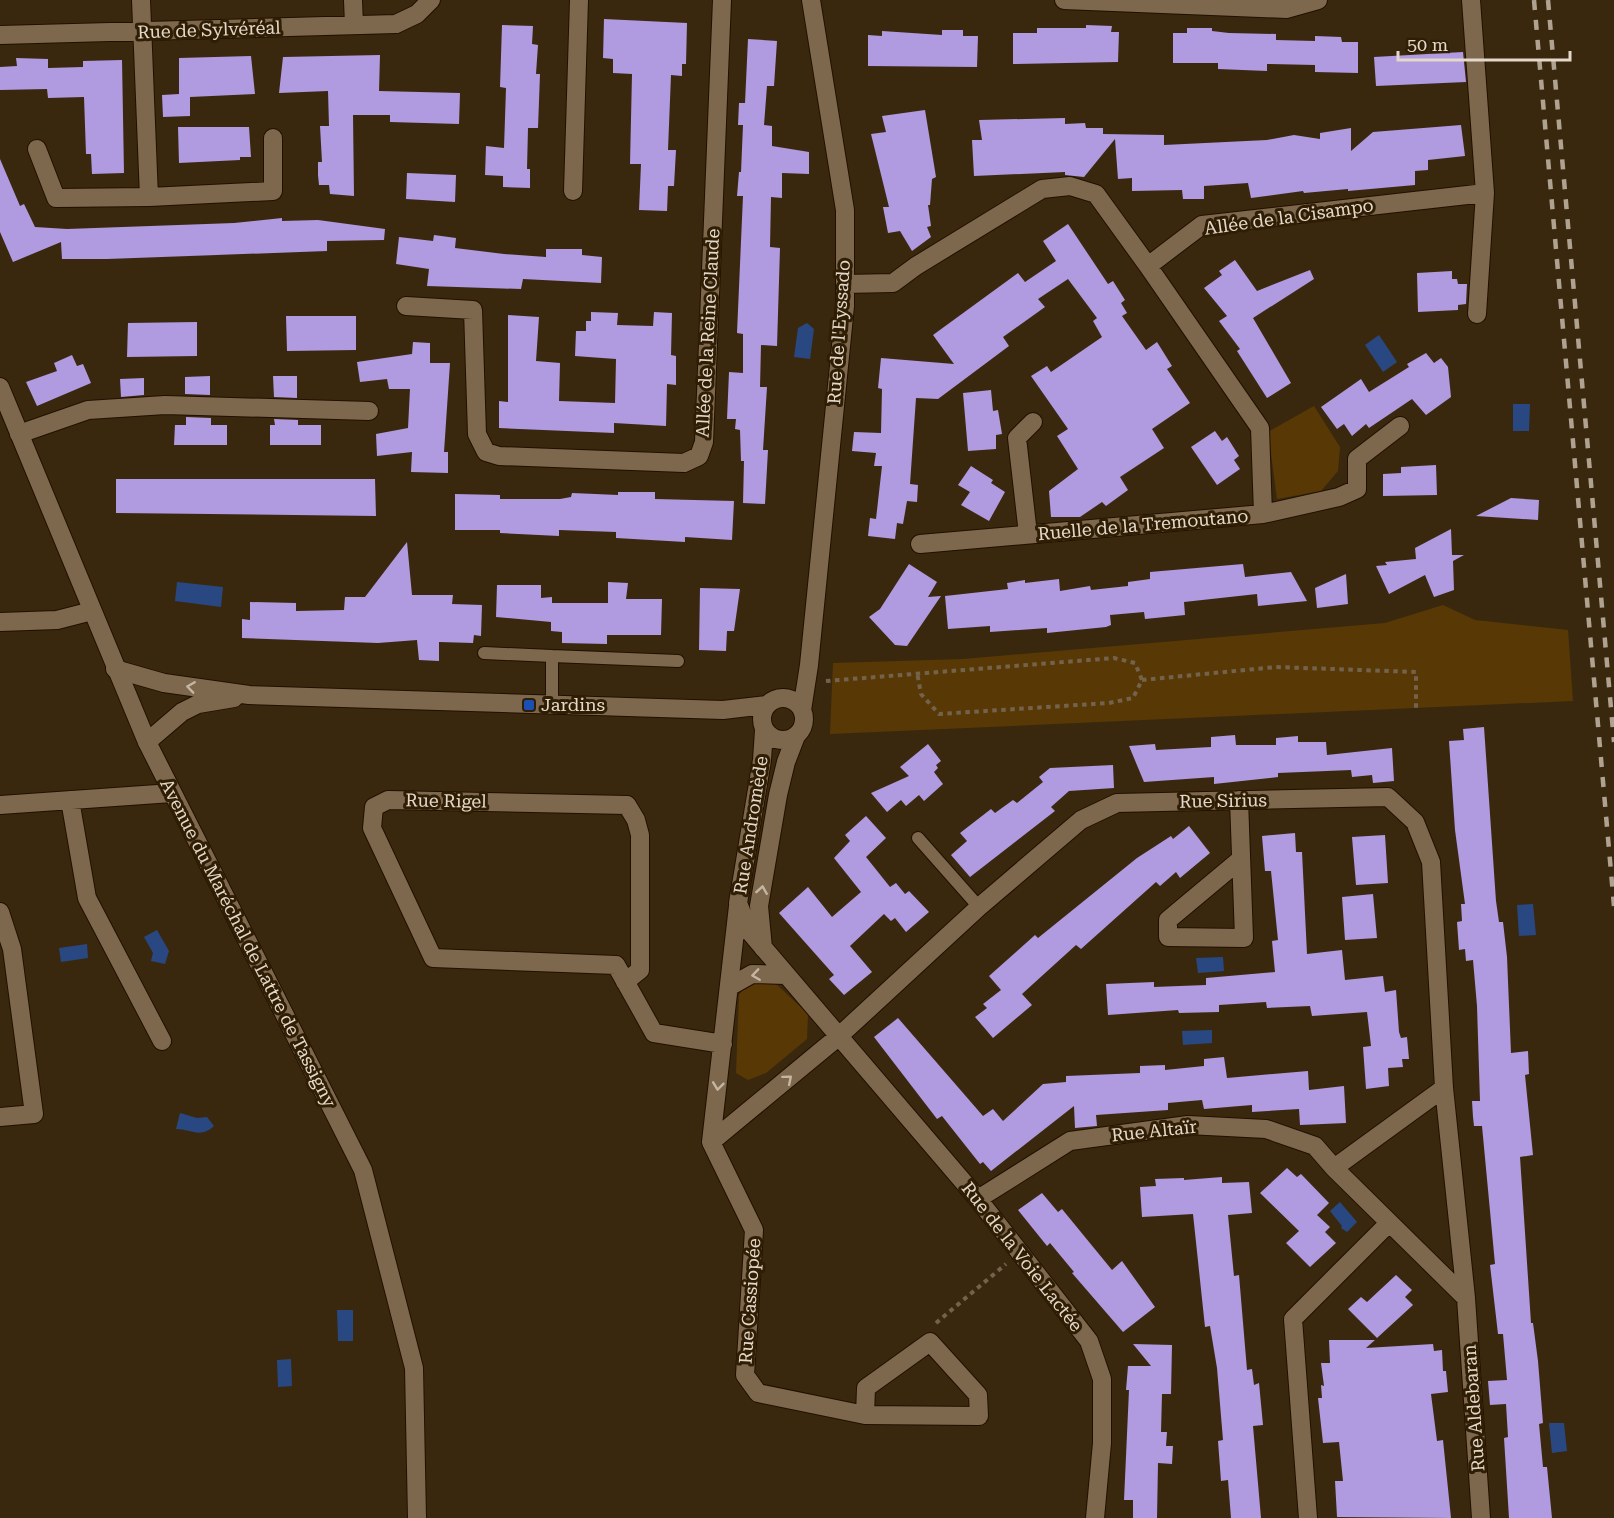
<svg xmlns="http://www.w3.org/2000/svg" width="1614" height="1518" font-family="'Roboto Serif',serif">
  <style>
    .green { fill: #583906 }
    .water { fill: #294881 }
    .building { fill: #b09ae0 }
    .lines { fill: none; stroke-linecap: round; stroke-linejoin: round }
    .lane-casing { stroke: #211000; stroke-width: 14 }
    .street-casing { stroke: #211000; stroke-width: 20 }
    .secondary-casing { stroke: #211000; stroke-width: 20 }
    .path { stroke: #73634d; stroke-width: 4; stroke-dasharray: 4.5 4.5; stroke-linecap: butt }
    .lane { stroke: #7d674d; stroke-width: 12 }
    .street { stroke: #7d674d; stroke-width: 18 }
    .secondary { stroke: #7d674d; stroke-width: 18 }
    .rail { stroke: #b0a290; stroke-width: 4.5; stroke-dasharray: 10 10; stroke-linecap: butt }
    .oneway { stroke: #c5b6a4 }
    .transit-dot { fill: #1a4fb4; stroke: #301e04; stroke-width: 2 }
    .labels { text-anchor: middle; stroke-width: 6; stroke-linejoin: round; paint-order: stroke }
    .street-label { font-size: 18px; fill: #e4d8ca; stroke: #301e04 }
    .poi-label { font-size: 18px; fill: #e4d8ca; stroke: #301e04; text-anchor: start }
  </style>
  <rect width="100%" height="100%" fill="#3a280e"/>
  <path class="green" d="M1314,406L1340,447L1338,471L1321,491L1277,499L1268,432Z
    M1443,605L1475,620L1568,630L1573,701L830,734L833,663L963,659L1385,623Z
    M749,981H773L808,1014L807,1039L766,1073L748,1080L736,1073L739,995Z"/>
  <path class="water" d="M807,323L814,329L810,359L794,357L798,328Z
    M1379,335L1397,362L1383,372L1365,345Z
    M1513,404H1530L1529,431H1513Z
    M177,582L223,587L221,607L175,601Z
    M1533,904L1536,935L1519,936L1517,905Z
    M157,930L169,951L165,964L151,961L153,953L144,937Z
    M87,944L88,958L61,962L59,948Z
    M1223,957L1224,971L1198,973L1196,958Z
    M1212,1030V1043L1183,1045L1182,1031Z
    M180,1113L197,1118L207,1117L214,1126C200,1139 191,1129 176,1129Z
    M1340,1202L1357,1222L1347,1232L1341,1228L1342,1226L1330,1211Z
    M337,1310H353V1341H338Z
    M291,1359L292,1386L278,1387L277,1360Z
    M1549,1423H1564L1567,1451L1552,1453Z"/>
  <path class="building" d="M604,19L687,23L686,64H682V76L671,75L668,150H676L674,186H668L667,211L639,210L641,164H630L632,74L613,73V59L603,58Z
    M502,25L533,26L532,44L538,45L536,74H540L538,128H528L527,169H530V188L503,187V176L485,175L486,146L504,148L506,88L500,87Z
    M1086,25L1112,26L1111,32H1119L1118,62L1013,64V33H1037V28H1086Z
    M1187,28H1212V31L1229,33L1276,34V40L1315,41V36L1341,37L1342,42H1358V73L1315,72V65L1267,64V71L1218,69V63H1173V33H1187Z
    M942,30H963V36H978L977,67L868,66V35L882,36V31L942,35Z
    M748,39L777,41L774,86H767L764,125L772,126V146L809,152V174L782,173V198L771,197L770,247L780,248L777,346L761,345L760,387H767L763,450H768L765,504L743,503L744,461H741L740,430L735,429L736,419H727L729,372L743,373V334L737,333L743,196H737L739,172H741L743,125H738L739,103H745Z
    M1463,52L1466,82L1376,86L1374,57Z
    M380,55L379,91L460,93L459,124L390,122V115H353L354,196L330,194L329,185H319L318,175V162H322L320,126H329L328,91L279,93L283,57Z
    M251,56L255,94L190,97V116L163,117L162,95L179,94V58Z
    M16,58L48,59V68L83,67V61L122,60L124,173L92,174L91,154H86L84,97L48,98L47,89L0,90V67L17,66Z
    M925,110L936,177L932,179L930,205H928L931,226L927,227L931,237L912,251L900,231L888,233L883,207H889L871,134L886,132L882,116Z
    M1065,118V124L1085,123L1086,128H1103V134L1164,135V145L1267,140L1294,135L1320,139V133L1351,128V151L1373,132L1461,125L1465,156L1428,160V170L1415,171V185L1348,191V189L1304,193L1303,191L1251,198L1248,183L1204,186V199H1183L1182,190L1132,191V178L1118,179L1115,139L1084,177L1065,175V172L974,176L972,140H982L979,120Z
    M178,127H249L251,157H240V160L179,163Z
    M0,159L20,206L24,204L35,227L67,229L234,223L282,218V221L318,220L385,229L384,240L327,241V251L107,259H62L61,242L13,262L0,232Z
    M407,173L456,175L455,202L406,199Z
    M1068,224L1108,284L1113,281L1125,300L1121,303L1127,313L1122,316L1146,350L1157,342L1172,366L1167,369L1190,403L1152,429L1164,448L1120,477L1128,490L1106,506L1102,502L1080,517H1051L1049,491L1078,469L1057,436L1068,429L1031,376L1047,366L1051,372L1102,337L1093,321L1097,318L1068,279L1038,299L1045,307L1003,337L1009,346L938,399L916,398L910,484L918,485L917,502L907,501L903,524L897,523L895,539L868,536L870,518L876,519L882,466H874L876,453L852,451L854,432L881,433L882,389L878,388L881,358L954,364L933,335L1018,273L1025,282L1056,261L1043,241Z
    M434,235L456,238L455,248L504,254L546,257V249H582V255L602,257L601,283L523,279L521,289L427,286L429,269L396,264L399,237L433,241Z
    M1235,260L1257,291L1310,270L1314,279L1253,318L1291,383L1267,398L1237,351L1240,349L1219,321L1227,316L1204,288L1222,275L1219,271Z
    M1452,271V279H1457L1458,284H1467L1466,304L1458,305V310L1418,312L1417,273Z
    M591,312L618,313L617,325L653,326L654,312L672,313L671,355L676,356V385L667,384L666,426L614,423V433L499,428V401L508,402V315L539,317L536,361L560,363L559,401L615,403L616,359L575,356L576,331H586V321H591Z
    M286,316H356V350L287,351Z
    M197,322V356L127,357L128,323Z
    M413,342L430,343V363H450L444,452H448V473L411,472L412,452L377,456L376,434L408,428L410,389H389L387,379L360,382L357,362L412,354Z
    M1426,353L1434,363L1441,358L1448,367L1451,397L1426,415L1412,399L1369,428L1366,424L1352,436L1344,424L1337,429L1321,407L1361,379L1369,392L1409,367L1407,364Z
    M72,355L77,366L83,364L91,383L37,406L26,382L57,371L54,363Z
    M210,376V395L185,394V377Z
    M273,376H297V398L274,397Z
    M144,378V395L121,397L120,379Z
    M991,390L993,411L998,410L1002,434L996,435V449L968,451L963,393Z
    M186,417L211,418V425H227V445H174L175,425H186Z
    M274,419L298,420V425H321V445H270V425H275Z
    M1215,431L1222,441L1227,437L1239,456L1234,460L1240,469L1217,485L1191,447Z
    M1436,465L1437,495L1383,496V474L1401,473V467Z
    M971,466L993,480L991,483L1005,492L989,521L961,505L970,492L958,485Z
    M116,479H375L376,516L116,513Z
    M618,492H655V499L734,501L732,540L685,537V542L616,538V532L559,530V536L500,533V530H455V494L500,495V499H560L571,497L572,493L618,495Z
    M1511,498L1539,500L1538,520L1476,516Z
    M1451,529L1452,555H1464L1453,561L1454,590L1434,597L1425,575L1389,594L1376,566L1387,565L1385,562L1416,559L1415,548Z
    M407,542L412,595H453L452,604L482,605L481,636L474,635L473,643L439,642V661L419,660L417,640L378,643L242,638V619L250,620V602L296,603V611L344,610L345,597H365Z
    M909,564L937,582L928,597L941,596L907,646L895,645L869,617L880,609Z
    M1243,564L1245,577L1291,572L1307,601L1258,606L1257,594L1184,602L1185,615L1145,619L1144,612L1110,615L1111,625L1106,627L1047,633V628L990,632V626L948,629L945,596L1008,589L1007,583L1025,580V583L1059,579L1060,591L1090,586L1091,590L1128,586V582L1150,579V572Z
    M1346,574L1348,604L1317,608L1315,588Z
    M608,582L628,583L626,599H662L661,635H607V644L562,643V632L551,631V622L496,617L497,585H541V598L552,597V603H608Z
    M700,588L740,589L734,631H727L726,651L699,650Z
    M1484,727L1496,901L1499,922H1503L1507,957L1511,1053L1528,1051L1529,1074L1525,1075L1533,1155L1520,1157L1531,1323H1533L1538,1361L1543,1423L1539,1424L1543,1467H1547L1552,1518H1509L1504,1438L1508,1437L1506,1404L1490,1405L1488,1381L1507,1380L1503,1334H1498L1490,1265L1495,1264L1482,1126H1474L1473,1117L1472,1101H1480L1477,1006L1473,960L1466,961L1465,949L1459,950L1457,922L1462,921L1461,904H1465L1455,830L1449,741L1464,740L1463,729Z
    M1235,735L1236,745H1276V738L1298,736V742H1326L1327,755L1392,748L1394,781L1373,783L1372,775L1352,777L1351,770L1278,773V777L1214,784V777L1144,782L1129,746L1155,744L1156,750L1211,747V737Z
    M928,744L941,761L936,765L938,768L934,772L943,784L924,801L919,795L906,806L901,800L887,812L871,793L909,776L900,767Z
    M1113,765L1114,788L1069,791L1051,807L1055,811L970,877L951,855L967,841L960,833L991,809L995,813L1013,800L1017,803L1043,782L1039,777L1050,768Z
    M866,816L886,838L866,857L890,887L896,883L905,894L909,891L929,912L906,932L895,918L891,921L884,914L850,946L872,972L844,995L829,979L834,975L779,913L808,887L832,917L861,892L834,858L850,841L845,835Z
    M1189,826L1210,853L1180,878L1176,872L1160,886L1156,882L1081,949L1076,945L1022,994L1032,1005L993,1038L975,1017L987,1008L983,1004L1001,990L989,976L1035,935L1038,938L1137,858L1171,836L1173,839Z
    M1295,833L1296,852H1302L1307,954L1342,950L1345,980L1383,976L1385,992L1396,990L1399,1032L1401,1038L1407,1037L1409,1059H1402L1403,1067L1388,1068L1389,1086L1366,1089L1363,1047L1371,1046L1367,1012L1312,1016L1310,1006L1267,1008L1266,1002L1219,1005V1012L1179,1013L1178,1010L1108,1015L1106,984L1154,982V987L1206,985V978L1275,972L1272,941L1278,940L1271,871H1265L1262,836Z
    M1385,835L1388,883L1356,885L1352,837Z
    M1373,894L1377,938L1345,940L1342,897Z
    M898,1018L983,1116L993,1109L1003,1121L1043,1084L1066,1082V1076L1140,1073V1066L1165,1065V1070L1204,1066V1059L1224,1057L1227,1078L1308,1071L1309,1090L1344,1086L1346,1123L1300,1125L1299,1109L1252,1112V1105L1204,1109L1202,1100L1168,1103V1110L1096,1115L1097,1126L1075,1128L1074,1106L991,1171L983,1162L980,1164L942,1116L937,1119L874,1037Z
    M1287,1168L1297,1177L1301,1174L1329,1203L1317,1215L1330,1227L1325,1232L1336,1243L1310,1267L1286,1243L1299,1231L1260,1193Z
    M1222,1177V1183L1249,1182L1252,1213L1228,1215L1234,1276L1239,1275L1247,1370L1252,1369L1254,1385L1259,1383L1263,1425L1253,1426L1261,1518H1231L1228,1480L1221,1481L1218,1441L1223,1440L1217,1368L1210,1326L1205,1327L1193,1214L1142,1217L1140,1187L1156,1186L1155,1179L1184,1178V1180Z
    M1042,1193L1058,1212L1062,1209L1112,1270L1122,1261L1155,1307L1123,1332L1072,1273L1074,1272L1050,1243L1047,1246L1018,1210Z
    M1396,1275L1412,1290L1405,1297L1413,1305L1377,1338L1348,1309L1361,1297L1367,1302Z
    M1329,1340H1375L1366,1348L1433,1344L1434,1351L1442,1350L1443,1371H1446L1448,1392L1431,1394L1437,1441L1443,1440L1451,1518L1337,1517L1335,1481H1343L1339,1442L1323,1443L1318,1398H1322L1321,1385L1324,1386L1321,1363H1330Z
    M1133,1344L1172,1345L1171,1394H1162L1161,1432H1167L1166,1446H1173L1172,1464L1158,1463L1157,1518H1133V1500H1124L1129,1390H1126L1128,1366H1151Z"/>
  <g class="lines">
    <defs>
      <path id="lane" d="M484,653L552,656
        M552,706V656L678,661
        M918,838L979,907"/>
      <path id="street" d="M141,0L149,197
        M353,0L354,25
        M1064,0L1286,9L1318,0
        M1471,0L1485,193L1477,314
        M0,35L396,24L417,14L431,0
        M37,149L56,198L149,197L273,191V138
        M573,191L579,0
        M845,284L893,283L916,266L1042,189L1070,186L1096,194L1148,266L1202,225L1485,193
        M406,306L473,310L477,434L486,452L499,456L684,463L699,456L704,442L722,0
        M19,434L88,410L165,405L369,411
        M1263,514L1339,497L1357,489V459L1400,426
        M1028,534L1017,438L1033,422
        M920,544L1263,514L1260,428L1148,266
        M0,622L57,620L92,611
        M115,669L164,683L249,695L723,710L766,705
        M762 719a21 21 0 1 1 42 0a21 21 0 1 1-42 0Z
        M802,710L809,665L845,306V210L811,0
        M764,730L762,760L738,903L749,931L978,1199L1089,1341L1102,1379V1443L1095,1518
        M147,742L182,712L198,704L234,698
        M70,800L87,898L162,1041
        M1239,800L1244,938L1168,937V920L1241,859
        M0,805L172,793
        M0,912L12,949L34,1114L0,1117
        M763,948L759,906L778,795L786,762L796,736
        M625,982L640,970V835L636,820L627,805L388,800L374,807L372,828L433,958L616,965L654,1033L723,1044
        M729,987L752,974L785,975
        M711,1142L838,1037L979,907L1081,820L1117,803L1388,797L1415,822L1431,862L1444,1088L1466,1298L1334,1168L1444,1088
        M711,1142L754,1230L745,1375L758,1393L865,1415L979,1416L978,1395L930,1342L866,1388L865,1415
        M711,1142L738,906
        M978,1199L1070,1141L1188,1125L1266,1129L1315,1146L1334,1168
        M1466,1298L1481,1518
        M1308,1518L1293,1319L1389,1223"/>
      <path id="secondary" d="M0,387L147,742L363,1170L414,1368L417,1518"/>
    </defs>
    <use href="#lane" class="lane-casing"/>
    <use href="#street" class="street-casing"/>
    <use href="#secondary" class="secondary-casing"/>
    <path class="path" d="M1142,680L1276,667L1416,672V708
      M826,681L1114,658L1135,663L1142,680L1133,698L1109,703L939,714L921,694L917,672
      M936,1323L1006,1264"/>
    <use href="#lane" class="lane"/>
    <use href="#street" class="street"/>
    <use href="#secondary" class="secondary"/>
    <path class="rail" d="M1534,0L1614,906
      M1548,0L1614,742"/>
  </g>
  <defs><path id="oneway-chevron" d="M-2-3.5L2.5 0L-2 3.5" fill="none" stroke-width="1.6" stroke-linecap="round" stroke-linejoin="round" transform="scale(1.5)"/></defs>
  <g class="oneway">
    <use href="#oneway-chevron" transform="translate(191 687) rotate(-172)"/>
    <use href="#oneway-chevron" transform="translate(762 890) rotate(-81)"/>
    <use href="#oneway-chevron" transform="translate(756 975) rotate(172)"/>
    <use href="#oneway-chevron" transform="translate(788 1079) rotate(-40)"/>
    <use href="#oneway-chevron" transform="translate(718 1086) rotate(97)"/>
  </g>
  <rect class="transit-dot" x="523" y="699" width="12" height="12" rx="3"/>
  <g class="labels">
    <g class="street-label">
      <text transform="translate(209 30) rotate(-2)" y="6">Rue de Sylvéréal</text>
      <text transform="translate(1289 217) rotate(-8)" y="6">Allée de la Cisampo</text>
      <text transform="translate(839 332) rotate(-86)" y="6">Rue de l'Eyssado</text>
      <text transform="translate(708 333) rotate(-87)" y="6">Allée de la Reine Claude</text>
      <text transform="translate(1143 525) rotate(-5)" y="6">Ruelle de la Tremoutano</text>
      <text transform="translate(446 801) rotate(1)" y="6">Rue Rigel</text>
      <text transform="translate(1223 801) rotate(-1)" y="6">Rue Sirius</text>
      <text transform="translate(751 825) rotate(-81)" y="6">Rue Andromède</text>
      <text transform="translate(248 943) rotate(63)" y="6">Avenue du Maréchal de Lattre de Tassigny</text>
      <text transform="translate(1154 1131) rotate(-6)" y="6">Rue Altaïr</text>
      <text transform="translate(1022 1257) rotate(52)" y="6">Rue de la Voie Lactée</text>
      <text transform="translate(750 1301) rotate(-86)" y="6">Rue Cassiopée</text>
      <text transform="translate(1474 1408) rotate(-94)" y="6">Rue Aldebaran</text>
    </g>
    <g class="poi-label">
      <text x="541" y="711">Jardins</text>
    </g>
  </g>
  <path d="M1398 51v9h172v-9" fill="none" stroke="#e4d8ca" stroke-width="3"/>
  <text x="1407" y="51" font-size="18" fill="#e4d8ca" stroke="#301e04" stroke-width="4.5" paint-order="stroke">50 m</text>
</svg>
